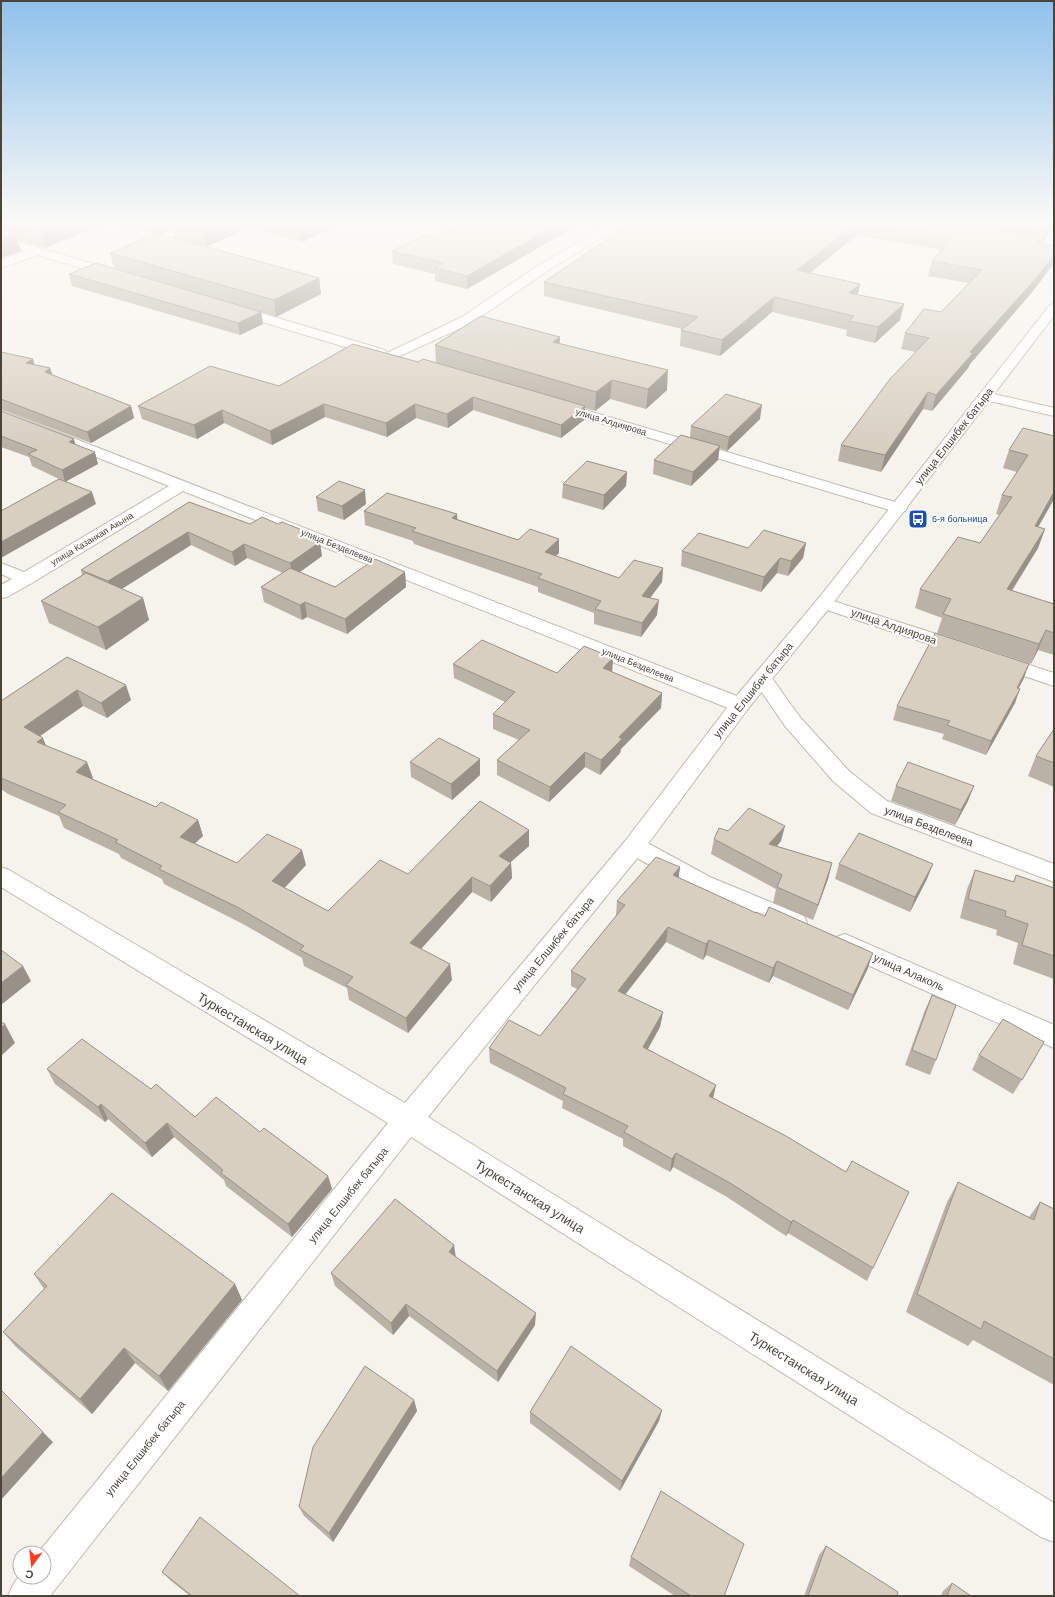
<svg xmlns="http://www.w3.org/2000/svg" width="1055" height="1597" font-family="Helvetica,sans-serif">
  <style>
    .lines { fill: none; stroke-linecap: round; stroke-linejoin: round }
    .minor-casing { stroke: #c2bbae; stroke-width: 2 }
    .tertiary-casing { stroke: #c2bbae; stroke-width: 2 }
    .minor { fill: #fff; fill-rule: evenodd }
    .tertiary { fill: #fff; fill-rule: evenodd }
    .wall { fill: #bab2a6; fill-rule: evenodd }
    .shaded-wall { fill: #979187 }
    .building { fill: #d8cfc1; stroke: #979187 }
    .labels { text-anchor: middle; stroke-width: 4; stroke-linejoin: round; paint-order: stroke }
    .far-street-label { font-size: 9px; fill: #4b4439; stroke: #fff }
    .far-transit-label { font-size: 9px; fill: #164399; stroke: #fff; text-anchor: start }
    .street-label { font-size: 11px; fill: #4b4439; stroke: #fff }
    .near-street-label { font-size: 13px; fill: #4b4439; stroke: #fff }
  </style>
  <rect width="100%" height="100%" fill="#f6f3ec"/>
  <g class="lines">
    <defs>
      <path id="minor" d="M191,222H206L205,224L143,249H135L133,247L135,245Z
        M615,222H628L547,271L472,323L391,360L386,359L384,356H375L229,312L227,309L229,306H237L385,350L387,353L462,317L539,265Z
        M1,237L121,272L123,275L121,278L117,279L38,255L1,268V260L26,251L1,244Z
        M986,392L1054,408V416L981,399L979,396L981,393Z
        M555,401L905,505L907,508L905,511L899,513L893,511L550,408L548,405L550,402Z
        M1,410L747,700L750,705L747,710L740,712L733,710L183,491L32,583L7,597L1,598V585L12,579L1,574V563L24,572L169,486L1,419Z
        M824,598L967,644L970,648L967,652L960,654L953,652L818,607L815,603L818,599Z
        M998,655L1054,673V686L991,665L988,661L991,657Z
        M762,672L769,674L799,716L849,771L887,801L1054,864V882L871,813L833,781L785,726L752,678L755,674Z
        M634,838L642,840L710,877L804,916L807,923L804,930L795,933L694,889L626,852L623,846L626,840Z
        M845,934L1054,1025V1048L836,951L833,944L836,937Z"/>
      <path id="tertiary" d="M1054,304V316L830,607L747,710L642,852L428,1117L1054,1503V1542L1041,1537L411,1137L50,1596H8L14,1583L20,1575V1577H44V1553H38L388,1123L1,887V867L9,870L405,1103L626,840L733,700L818,599L1050,305Z"/>
    </defs>
    <use href="#minor" class="minor-casing"/>
    <use href="#tertiary" class="tertiary-casing"/>
    <use href="#minor" class="minor"/>
    <use href="#tertiary" class="tertiary"/>
  </g>
  <path class="wall" d="M1,222H343L303,242L248,228L206,247L319,278L321,294L276,317L261,312L263,324L240,335L72,286L69,274L114,268L110,253L156,234L109,222L45,248L18,241L21,251L1,258ZM172,228L174,238L159,234Z
    M583,222L467,289L435,281V274L393,264L392,251Z
    M633,222H1054L1042,244L1054,246V263L1033,291L970,364L968,368L932,411L923,409L881,472L838,461L841,445L916,352L901,349L905,333L941,312L969,283L928,276L932,261L941,250L857,235L810,273L860,284L857,295L904,304L900,320L875,343L846,336L847,330L772,312L720,356L680,346L681,330L682,329L544,296V282Z
    M560,337L559,343L667,390L646,409L610,399L595,411L584,408V420L561,438L473,410L448,428L416,418L387,437L325,417L272,445L224,423L197,439L142,419L138,406L279,386L418,362L436,363L435,345Z
    M1,352L35,365L50,368L52,375L131,406L134,418L91,443L1,409Z
    M1,411L75,444L98,464L66,481L96,504L59,479L32,466L29,457L1,447Z
    M760,419L727,451L719,448L718,460L691,486L653,474L654,460L690,437L691,426Z
    M1054,436V499L1038,527L1045,529L1038,548L1012,591L1054,604V655L1038,650L1031,664L937,633L942,618L915,608L920,589L980,543L1000,515L996,514L1002,495L1017,472L1003,468L1009,450Z
    M627,472L626,486L603,510L562,498L563,484Z
    M316,497L366,504L344,520L318,511Z
    M189,502L250,524L308,537L322,556L300,572L335,587L405,572L406,587L347,634L307,617L302,620L264,602L261,587L283,573L247,558L235,566L191,545L122,589L143,598L149,620L106,650L49,623L41,601L82,575L81,570Z
    M364,511L457,514V519L518,540L559,539V553L556,556L619,578L663,568L662,582L650,598L657,615L641,637L594,624V613L538,592V587L414,544L413,541L365,525Z
    M806,543L803,558L788,576L777,573L761,592L681,566L682,551L748,548Z
    M67,657L131,700L107,718L83,706L40,736L46,745L93,778L92,779L156,807L198,820L203,836L195,843L237,863L306,865L284,888L328,911L408,874L529,830V846L511,862V863L512,878L491,902L472,892L421,949L452,980L408,1033L349,1000L347,988L304,966L302,958L243,924L164,884L162,879L121,858L119,854L64,828L59,816L8,794L1,789V701Z
    M613,658L612,672L662,693L661,708L621,749L620,753L600,775L585,767L549,802L497,775V760L519,740L493,729V714L505,702L454,678L453,664L557,673Z
    M1024,678L1018,689L1015,703L986,755L942,739L944,734L893,720L897,706Z
    M1054,729V787L1028,776L1036,756Z
    M480,759V775L452,800L411,777L410,762Z
    M896,786L968,801L955,825L891,801Z
    M728,831L781,841L777,846L832,863L828,879L813,920L773,903L776,889L711,854L714,839Z
    M839,864L927,879L910,912L835,879Z
    M680,867L678,878L868,968L848,1010L773,976L769,983L706,955L703,960L666,942L625,995L663,1012L660,1027L648,1049L713,1098L873,1268L867,1281L788,1233L786,1236L727,1197L673,1167L670,1172L623,1146V1139L562,1108L563,1101L490,1063L489,1048L540,1036L577,989L571,986V971L616,916L617,901Z
    M975,870L1013,882L1016,875L1054,888V979L1013,964L1018,943L996,935L997,930L960,918L967,889Z
    M932,995L936,1060L930,1075L905,1065L925,1010Z
    M979,1055L1036,1057L1013,1094L972,1070Z
    M47,1069L151,1089L195,1117L260,1132L328,1176L332,1189L292,1237L226,1186L224,1180L174,1137L152,1157L108,1119L105,1122L55,1084Z
    M958,1182L1029,1217L1040,1202L1054,1209V1385L973,1340L968,1346L906,1312L947,1202Z
    M455,1256L535,1325L498,1382L409,1316L393,1335L335,1286L331,1273Z
    M34,1274L235,1284L242,1300L168,1391L135,1363L92,1414L16,1347L3,1332L44,1289Z
    M414,1400L417,1411L333,1542L304,1516L299,1507Z
    M662,1410L659,1421L620,1491L530,1423V1412Z
    M826,1546L897,1596H804L819,1555Z
    M631,1557L724,1596H675L629,1566Z
    M162,1572L300,1596H190L170,1580Z
    M952,1583L971,1596H941L943,1591Z"/>
  <path class="shaded-wall" d="M62,222H109L45,248L40,231Z
    M155,222H171L172,228L158,234Z
    M220,222H247L248,228L206,247L203,229Z
    M305,222H343L303,242L300,224Z
    M561,222H583L467,289V276Z
    M858,222H859L857,235L795,285L797,270Z
    M1052,222H1054V227L1041,244L1046,230Z
    M16,234L21,251L1,258V239Z
    M1054,255V263L1033,291L970,364L968,368L932,411L936,395L970,352Z
    M319,278L321,294L276,317L274,300Z
    M860,284L857,299L849,293Z
    M774,297L772,312L720,356L722,340Z
    M904,304L900,320L875,343L878,327Z
    M261,312L263,324L240,335L238,323Z
    M560,337L559,356L553,342Z
    M33,359L36,370L26,363Z
    M50,368L54,379L45,372Z
    M668,370L667,390L646,409L648,389Z
    M612,380L610,399L595,411L596,392Z
    M928,392L923,409L881,472L885,455Z
    M473,397V410L448,428L447,414Z
    M324,404L325,417L272,445L270,431Z
    M415,404L416,418L387,437L386,423Z
    M762,405L760,419L727,451L729,437Z
    M131,406L134,418L91,443L87,432Z
    M585,406L584,420L561,438V425Z
    M222,410L224,423L197,439L194,425Z
    M74,439L77,451L69,442Z
    M720,446L718,460L691,486L693,472Z
    M95,452L98,464L65,482L62,470Z
    M627,472L626,486L603,510L604,495Z
    M365,490L366,504L344,520L342,506Z
    M92,492L96,504L1,558V542Z
    M1054,492V499L1028,545L1035,526Z
    M457,514L458,528L452,518Z
    M1045,529L1038,548L1000,609L1007,589Z
    M188,532L191,545L112,595L108,581Z
    M307,532L309,546L303,535Z
    M559,539V553L545,566V552Z
    M320,542L322,556L293,577L290,563Z
    M806,543L803,558L788,576L791,561Z
    M244,544L247,558L235,566L232,552Z
    M780,558L777,573L761,592L764,577Z
    M663,568L662,582L641,610L642,596Z
    M405,572L406,587L347,634L345,619Z
    M143,598L149,620L106,650L98,627Z
    M659,600L657,615L641,637L642,623Z
    M305,602L307,617L302,620L300,605Z
    M1046,630L1038,650L1031,664L1039,644Z
    M613,658L612,672L603,668Z
    M1029,664L1024,678L1012,701L1017,688Z
    M126,685L131,700L107,718L101,703Z
    M1020,689L1015,703L986,755L991,741Z
    M77,690L83,706L30,743L24,727Z
    M662,693L661,708L621,749L620,753L600,775L601,760L619,737Z
    M43,738L49,754L37,742Z
    M585,752V767L549,802L550,787Z
    M480,759V775L452,800L451,784Z
    M87,762L93,778L82,788L76,772Z
    M974,786L968,801L955,825L961,810Z
    M198,820L203,836L185,852L180,837Z
    M785,826L781,841L766,859L769,844Z
    M529,830V846L499,872V856Z
    M302,850L306,865L276,897L272,881Z
    M511,863L512,878L491,902L490,886Z
    M832,863L828,879L813,920Z
    M933,864L927,879L910,912L915,897Z
    M680,867L678,882L673,875Z
    M472,877V892L412,959L410,943Z
    M668,927L666,942L616,1006L618,991Z
    M709,940L706,955L703,960L706,944Z
    M873,953L868,968L848,1010L853,995Z
    M777,961L773,976L769,983L773,968Z
    M450,964L452,980L408,1033L406,1018Z
    M23,966L31,981L1,1005V983Z
    M663,1012L660,1027L641,1061L643,1047Z
    M5,1024L15,1043L1,1056V1028Z
    M716,1085L713,1099L709,1096Z
    M101,1104L108,1119L105,1122L98,1107Z
    M167,1123L174,1137L152,1157L145,1143Z
    M676,1153L673,1167L670,1172L672,1159Z
    M328,1176L332,1189L292,1237L288,1224Z
    M793,1220L788,1233L786,1236L791,1222Z
    M454,1245L456,1258L449,1252Z
    M235,1284L242,1300L168,1391L159,1376Z
    M406,1304L409,1316L393,1335L391,1323Z
    M536,1313L535,1325L498,1382L497,1371Z
    M124,1348L135,1363L92,1414L80,1399Z
    M414,1400L417,1411L333,1542L329,1533Z
    M662,1410L659,1421L620,1491L622,1481Z
    M43,1432L53,1442L1,1500V1478Z"/>
  <path class="building" d="M7,222H62L40,231Z
    M173,222H220L203,229Z
    M291,222H305L300,224Z
    M461,222H561L467,276L435,268L443,263L392,251L427,234L435,237Z
    M633,222H858L797,270L860,284L849,293L904,304L878,327L849,321L854,316L774,297L722,340L681,330L698,317L544,282Z
    M866,222H959L1040,238L1036,243L1054,246V255L1038,276L970,352L973,353L936,395L928,392L885,455L841,445L890,379L929,338L905,333L924,309L941,312L982,270L932,261L952,237Z
    M1006,222H1052L1046,230Z
    M1,229L16,234L1,239Z
    M157,233L319,278L274,300L110,253Z
    M96,263L261,312L238,323L69,274Z
    M481,316L560,337L553,342L668,370L648,389L612,380L596,392L435,345Z
    M353,344L418,362L423,359L585,406L561,425L473,397L447,414L415,404L386,423L324,404L270,431L222,410L194,425L138,406L210,366L279,386Z
    M1,352L33,359L26,363L50,368L45,372L131,406L87,432L1,399Z
    M726,394L762,405L729,437L691,426Z
    M1,411L74,439L69,442L95,452L62,470L28,454L37,450L1,436Z
    M1023,428L1054,436V492L1035,526L1045,529L1007,589L1054,604V633L1046,630L1039,644L943,614L951,599L920,589L958,537L980,543L1012,497L1002,495L1028,455L1009,450Z
    M681,435L720,446L693,472L654,460Z
    M587,461L627,472L604,495L563,484Z
    M59,479L92,492L1,542V511Z
    M339,481L365,490L342,506L316,497Z
    M387,493L457,514L452,518L518,540L530,529L559,539L545,552L619,578L634,560L663,568L642,596L659,600L642,623L595,609L601,601L538,578L542,574L412,531L416,528L364,511Z
    M189,502L250,524L262,517L278,524L282,522L307,532L303,535L320,542L290,563L244,544L232,552L188,532L108,581L81,570Z
    M764,530L806,543L791,561L780,558L764,577L682,551L699,533L748,548Z
    M375,559L405,572L345,619L305,602L300,605L261,587L290,568L335,587Z
    M86,573L143,598L98,627L41,601Z
    M935,633L1029,664L1017,688L1020,689L991,741L947,725L950,721L897,706Z
    M482,640L557,673L584,646L613,658L603,668L662,693L619,737L622,739L601,760L585,752L550,787L497,760L530,730L493,714L515,692L453,664Z
    M67,657L126,685L101,703L77,690L24,727L43,738L37,742L87,762L76,772L156,807L161,802L198,820L180,837L237,863L267,834L302,850L272,881L328,911L380,860L408,874L480,801L529,830L499,856L511,863L490,886L472,877L410,943L450,964L406,1018L346,985L353,977L300,950L304,946L239,908L159,869L162,866L115,842L118,840L58,812L66,805L1,778V701Z
    M1054,729V763L1036,756Z
    M439,738L480,759L451,784L410,762Z
    M908,762L974,786L961,810L896,786Z
    M749,808L785,826L769,844L832,863L818,905L777,887L782,875L714,839L719,828L728,831Z
    M859,833L933,864L915,897L839,864Z
    M656,857L680,867L673,875L756,913V912L765,916L769,907L873,953L853,995L777,961L773,968L709,940L706,944L668,927L618,991L663,1012L643,1047L716,1085L709,1096L786,1136L846,1172L852,1161L909,1192L873,1268L793,1220L791,1222L730,1183L676,1153L672,1159L624,1132L628,1126L563,1094L566,1088L489,1048L509,1020L540,1036L586,979L571,971L625,905L617,901Z
    M975,870L1014,882L1016,875L1054,888V956L1022,945L1028,924L1005,916L1006,911L968,899Z
    M1,950L23,966L1,983Z
    M932,995L956,1005L936,1060L912,1050Z
    M1003,1019L1044,1042L1022,1080L979,1055Z
    M1,1022L5,1024L1,1028Z
    M82,1039L151,1089L156,1084L195,1117L216,1097L260,1132L264,1128L328,1176L288,1224L221,1173L223,1170L167,1123L145,1143L101,1104L98,1107L47,1069Z
    M958,1182L1034,1220L1040,1202L1054,1209V1359L984,1321L981,1329L917,1294Z
    M112,1193L235,1284L159,1376L124,1348L80,1399L3,1332L47,1286L34,1274Z
    M395,1199L454,1245L449,1252L536,1313L497,1371L406,1304L391,1323L331,1273Z
    M571,1346L662,1410L622,1481L530,1412Z
    M365,1366L414,1400L329,1533L299,1507L313,1447Z
    M1,1390L43,1432L1,1478Z
    M661,1491L744,1544L724,1596H691L631,1557Z
    M200,1517L300,1596H192L162,1572Z
    M826,1546L898,1592L897,1596H808Z
    M952,1583L971,1596H947Z"/>
  <linearGradient id="sky" x2="0" y2="1"><stop stop-color="#8fc1ec"/><stop offset="0.5" stop-color="#fbfaf6"/><stop offset="1" stop-color="#fbfaf6" stop-opacity="0"/></linearGradient>
  <rect width="1055" height="446" fill="url(#sky)"/>
  <defs>
    <symbol id="bus-square" viewBox="-11 -11 22 22"><rect x="-9" y="-9" width="18" height="18" rx="4" fill="#1a4fb4" stroke="#fff"/><path d="M-5-6H5V4H4V6H2V4H-2V6H-4V4H-5ZM-3.5-4V0h7V-4ZM-3.5 1.2v1.5H-2V1.2ZM2 1.2v1.5H3.5V1.2Z" fill="#fff"/></symbol>
  </defs>
  <g fill-rule="evenodd">
    <use href="#bus-square" x="907" y="508" width="22" height="22"/>
  </g>
  <g class="labels">
    <g class="far-street-label">
      <text transform="translate(611 422) rotate(17)" y="3">улица Алдиярова</text>
      <text transform="translate(92 539) rotate(-31)" y="3">улица Казанкап Акына</text>
      <text transform="translate(337 546) rotate(22)" y="3">улица Безделеева</text>
      <text transform="translate(638 665) rotate(22)" y="3">улица Безделеева</text>
    </g>
    <g class="far-transit-label">
      <text x="932" y="522">6-я больница</text>
    </g>
    <g class="street-label">
      <text transform="translate(954 436) rotate(-52)" y="4">улица Елшибек батыра</text>
      <text transform="translate(894 626) rotate(19)" y="4">улица Алдиярова</text>
      <text transform="translate(753 690) rotate(-51)" y="4">улица Елшибек батыра</text>
      <text transform="translate(929 826) rotate(21)" y="4">улица Безделеева</text>
      <text transform="translate(553 944) rotate(-50)" y="4">улица Елшибек батыра</text>
      <text transform="translate(909 972) rotate(24)" y="4">улица Алаколь</text>
      <text transform="translate(348 1195) rotate(-51)" y="4">улица Елшибек батыра</text>
      <text transform="translate(145 1448) rotate(-51)" y="4">улица Елшибек батыра</text>
    </g>
    <g class="near-street-label">
      <text transform="translate(253 1028) rotate(31)" y="5">Туркестанская улица</text>
      <text transform="translate(530 1196) rotate(32)" y="5">Туркестанская улица</text>
      <text transform="translate(804 1368) rotate(32)" y="5">Туркестанская улица</text>
    </g>
  </g>
  <rect width="1055" height="1597" fill="none" stroke="#4b4439" stroke-width="4"/>
  <g transform="translate(32 1565) rotate(195)"><circle r="19" fill="#ffffff" stroke="#b7b4b0"/>
  <path d="M0-3L7 15L0 10L-7 15Z" fill="#fc3f1d"/>
  <text y="-6" font-size="11" font-weight="bold" text-anchor="middle" fill="#4b4439">С</text>
  </g>
</svg>
